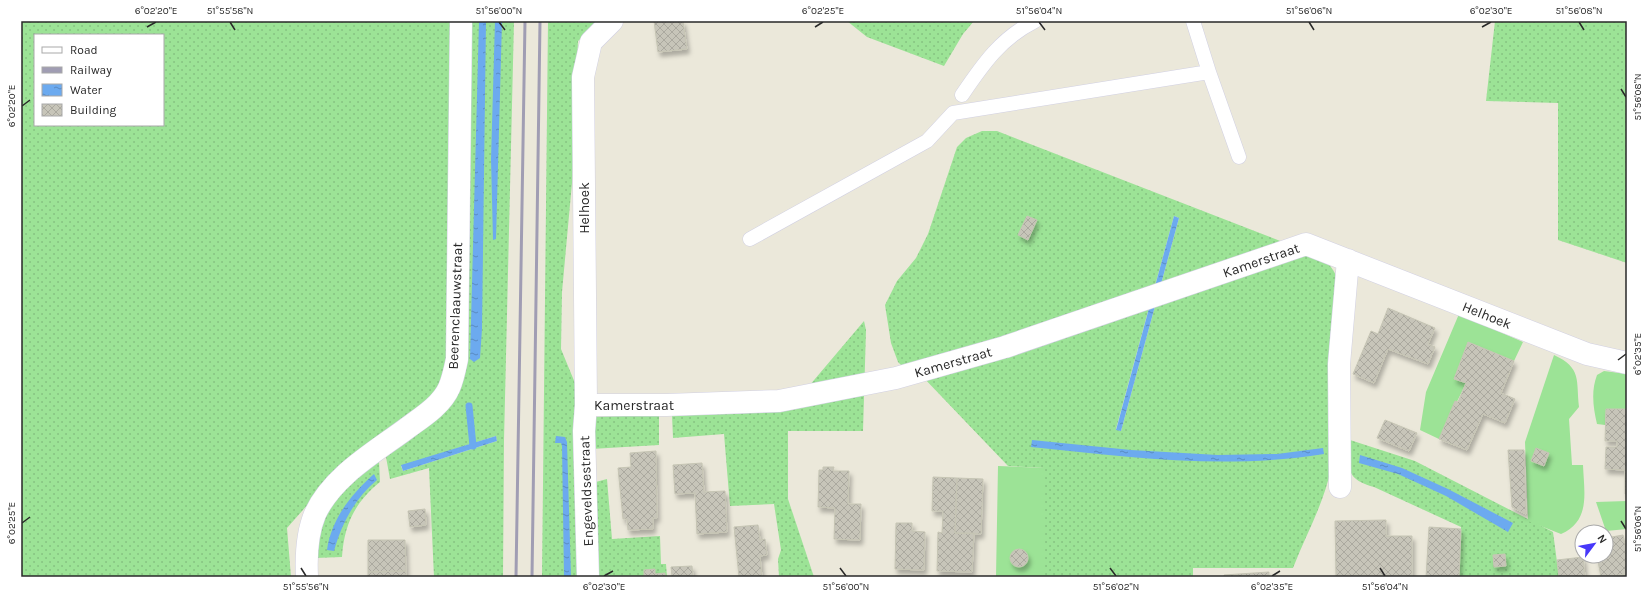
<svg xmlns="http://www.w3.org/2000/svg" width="1648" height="598" font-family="Karla,sans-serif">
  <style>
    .grass { fill: url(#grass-dots); fill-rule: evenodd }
    .garden { fill: #9ce396 }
    .water { fill: url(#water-ripples) }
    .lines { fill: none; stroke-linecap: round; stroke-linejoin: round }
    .stream { stroke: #6caaef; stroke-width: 7 }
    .building { fill: url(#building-cross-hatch); stroke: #c6c5b4; filter: url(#shadow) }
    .lane-casing { stroke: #d1d0e2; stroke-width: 15 }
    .street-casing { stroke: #d1d0e2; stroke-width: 23 }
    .lane { stroke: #fff; stroke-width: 14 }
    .street { stroke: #fff; stroke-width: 22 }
    .rail { stroke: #a09db3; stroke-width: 3 }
    .ticks { fill: none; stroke: #292929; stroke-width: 1.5 }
    .labels { text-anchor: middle; stroke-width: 3; stroke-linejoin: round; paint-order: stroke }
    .street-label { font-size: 14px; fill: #292929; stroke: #fff }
    .neatline { fill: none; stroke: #292929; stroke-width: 1.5 }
    .ticks-label { font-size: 10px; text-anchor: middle; fill: #292929 }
  </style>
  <defs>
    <pattern id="grass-dots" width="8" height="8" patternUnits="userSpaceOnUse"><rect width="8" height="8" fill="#9ce396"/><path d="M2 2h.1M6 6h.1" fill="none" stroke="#86c381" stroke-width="1.8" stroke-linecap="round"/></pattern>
    <pattern id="water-ripples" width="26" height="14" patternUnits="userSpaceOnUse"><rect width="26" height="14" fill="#6caaef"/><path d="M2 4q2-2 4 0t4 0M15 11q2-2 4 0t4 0" fill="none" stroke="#598ac2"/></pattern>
    <pattern id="building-cross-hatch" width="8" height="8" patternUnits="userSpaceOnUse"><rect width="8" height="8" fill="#c7c5b9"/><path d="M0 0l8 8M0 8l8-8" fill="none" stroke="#aba99f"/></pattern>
    <filter id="shadow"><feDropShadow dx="2.5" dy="4.5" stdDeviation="2" flood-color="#0004"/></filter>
  </defs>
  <rect width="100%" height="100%" fill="#ebe8da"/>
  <path class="grass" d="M21,21H453L448,386L318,493L287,528L291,577H21ZM35,35H163V125H35Z
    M469,21H514L504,440L503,577H434L429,468L390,479L386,457L444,412ZM496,436L497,441L403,471L401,466Z
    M548,21H602L578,41L572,183L562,292L561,349L575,383L583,391L581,577H542Z
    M847,21H974L963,34L944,66L867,37Z
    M1495,21H1627V263L1558,240V103L1486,101Z
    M982,131H997L1319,256C1329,263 1334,269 1338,281L1331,468C1324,504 1306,534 1293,568H1193V577H1044V468L1008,466L921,375L916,380L898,362L891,343L885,305L897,281L916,258L928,234L957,147L966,138ZM1174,216L1179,218L1121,431L1116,429Z
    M864,321L866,330L863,431H788V499L814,577H779L778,559L781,550L774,504L730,506L724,434L673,438L672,415L798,409V399Z
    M659,415V445L591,449L592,417Z
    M1350,440L1415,461L1553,532L1559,577H1459L1461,527L1374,487C1344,479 1348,466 1350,440Z
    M379,461L380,482C355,502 344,525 342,557L315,558C317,549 318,539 320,530C329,500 354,479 379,461Z
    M607,479L612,539L660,536L661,564H666L667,577H594L592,483Z"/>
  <path class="garden" d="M1459,314L1523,342L1514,361L1468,342L1454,379L1466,383L1439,439L1420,430L1426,392Z
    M1554,355C1582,368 1576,380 1579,407L1569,419L1572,465H1583C1584,492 1591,521 1561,534L1528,521L1525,442Z
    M1604,371L1627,374V409H1606L1605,425L1597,424C1593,407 1591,391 1597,375Z
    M998,466L1044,468V577H996Z
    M1627,501V529L1606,531L1596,502Z"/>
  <path class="water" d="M479,21H486L482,329L480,358L474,362L470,359Z
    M495,21H502L496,239L493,240L491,159Z
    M1174,216L1179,218L1121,431L1116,430Z
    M496,436L497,441L403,471L401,465Z
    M556,436L565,437L567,442L571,577H564L562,446L561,443H555Z
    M1032,440L1131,450L1218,455L1277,454L1323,448L1324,454C1226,470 1128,457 1031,447Z
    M1360,455L1402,468L1448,489L1513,523L1508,532L1446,496L1398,474L1359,463Z
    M374,474L377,480C355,498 342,523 334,551L327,550C331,520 351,494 374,474Z"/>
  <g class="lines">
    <path class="stream" d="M469,406L473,446"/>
  </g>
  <path class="building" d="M654,21H683L687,49L658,52Z
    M1027,216L1037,220L1028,240L1018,235Z
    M1388,308L1435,328L1428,344L1435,347L1428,364L1388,349L1374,383L1353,374L1371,331L1378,334Z
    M1468,342L1514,361L1501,393L1515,399L1505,423L1483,414L1467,450L1439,439L1455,401L1458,402L1466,383L1454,379Z
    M1606,409H1627V494H1625V470L1605,469L1606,447H1617V441H1605Z
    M1385,420L1417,433L1409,451L1377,438Z
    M1536,448L1549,453L1544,466L1531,461Z
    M1508,450H1524L1526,514L1512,507Z
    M656,451L657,518H653V529L628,530L627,519H623L618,468L631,467L630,453Z
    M702,463L704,492L725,491L727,532L697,534L695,493L675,494L673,465Z
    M823,467H834L833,471H849L848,504H861L860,540L834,539L835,508L818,507L819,470H823Z
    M933,477L957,478L955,533H974L972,572L937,571L938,532L942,533L943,511H932Z
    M957,478L983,479L981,534L955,533Z
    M425,509L426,525L410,527L408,511Z
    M1386,520V536H1412V577H1336L1335,521Z
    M896,523H912V531L925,532L924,570L895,569Z
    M758,525L760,540L765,539L767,555L760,556L762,577H739L734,527Z
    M1429,527L1461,529L1459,577H1426Z
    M1623,535L1627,553V574L1601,577L1597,556H1606V538Z
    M368,540H405L406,571L368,572Z
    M1010 558a9 9 0 1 1 18 0a9 9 0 1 1-18 0Z
    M1505,554L1506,566L1494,567L1493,555Z
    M1583,557L1585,577H1559L1557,560Z
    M692,566L693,577H672L671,567Z
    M655,569V574L665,573V577H644V570Z
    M406,571V577H368V572Z
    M1269,572V577H1224V575Z"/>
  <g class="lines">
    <defs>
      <path id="lane" d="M1209,72L1239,157
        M962,95C983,64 1001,38 1035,21
        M750,239L927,141L953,113L1209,72L1193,21"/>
      <path id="street" d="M586,405H666L779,401L896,378L1005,347L1306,244L1587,354L1627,363
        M1340,487L1339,364L1348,260
        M307,577C306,557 307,533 315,514C333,475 377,451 410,426C424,416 442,404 449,388C453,379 455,369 457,359L461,21
        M588,577L584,431L586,405L583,77L591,42L612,21"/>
    </defs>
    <use href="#lane" class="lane-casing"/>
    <use href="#street" class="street-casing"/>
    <use href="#lane" class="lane"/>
    <use href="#street" class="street"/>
    <path class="rail" d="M516,577L525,21
      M532,577L540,21"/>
  </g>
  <path class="ticks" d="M230,22L235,30M499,22L505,30M1039,22L1045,30M1309,22L1314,30M1579,22L1584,30M147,27L156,22M815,27L823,22M1482,27L1491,22M1621,89L1626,97M22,106L30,100M1618,360L1626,354M1621,521L1626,529M22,523L30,517M301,568L306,576M840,568L846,576M1110,568L1116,576M1380,568L1385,576M604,576L613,571M1272,576L1280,571"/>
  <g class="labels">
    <g class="street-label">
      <text transform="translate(584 208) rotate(-90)" y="5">Helhoek</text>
      <text transform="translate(1261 260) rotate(-19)" y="5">Kamerstraat</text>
      <text transform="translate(455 306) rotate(-88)" y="5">Beerenclaauwstraat</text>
      <text transform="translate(1487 315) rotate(22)" y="5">Helhoek</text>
      <text transform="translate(953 362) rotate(-16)" y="5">Kamerstraat</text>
      <text x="634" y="410">Kamerstraat</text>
      <text transform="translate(586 491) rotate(-92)" y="5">Engeveldsestraat</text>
    </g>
  </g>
  <rect width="1648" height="598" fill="none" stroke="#ffffff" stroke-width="44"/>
  <rect x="34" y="34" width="130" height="92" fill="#ffffff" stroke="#a9a9a9"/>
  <rect x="42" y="47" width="20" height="6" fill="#ffffff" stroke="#a9a9a9"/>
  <text x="70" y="54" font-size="12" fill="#292929">Road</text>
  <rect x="42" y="67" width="20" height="6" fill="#a09db3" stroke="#a9a9a9"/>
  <text x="70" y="74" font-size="12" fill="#292929">Railway</text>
  <rect x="42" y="84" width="20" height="12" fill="url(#water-ripples)" stroke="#a9a9a9"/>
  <text x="70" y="94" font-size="12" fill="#292929">Water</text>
  <rect x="42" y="104" width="20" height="12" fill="url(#building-cross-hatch)" stroke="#a9a9a9"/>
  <text x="70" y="114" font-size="12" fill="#292929">Building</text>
  <g transform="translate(1594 544) rotate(58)"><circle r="19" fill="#ffffff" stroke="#a9a9a9"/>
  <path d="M0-3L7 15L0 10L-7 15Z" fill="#4738fa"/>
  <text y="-6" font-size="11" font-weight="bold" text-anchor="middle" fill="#292929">N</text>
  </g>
  <rect x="22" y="22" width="1604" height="554" class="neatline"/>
  <g class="ticks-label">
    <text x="156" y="14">6°02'20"E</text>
    <text x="230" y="14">51°55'58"N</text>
    <text x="499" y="14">51°56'00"N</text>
    <text x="823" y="14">6°02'25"E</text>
    <text x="1039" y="14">51°56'04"N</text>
    <text x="1309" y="14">51°56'06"N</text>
    <text x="1491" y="14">6°02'30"E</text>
    <text x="1579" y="14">51°56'08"N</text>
    <text transform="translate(1637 97) rotate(-90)" y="4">51°56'08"N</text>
    <text transform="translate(11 106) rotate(-90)" y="4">6°02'20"E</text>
    <text transform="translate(1637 354) rotate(-90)" y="4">6°02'35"E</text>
    <text transform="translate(11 523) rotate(-90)" y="4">6°02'25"E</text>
    <text transform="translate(1637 529) rotate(-90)" y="4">51°56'06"N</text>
    <text x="306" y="590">51°55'56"N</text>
    <text x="604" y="590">6°02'30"E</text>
    <text x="846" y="590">51°56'00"N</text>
    <text x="1116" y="590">51°56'02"N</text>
    <text x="1272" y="590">6°02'35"E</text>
    <text x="1385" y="590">51°56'04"N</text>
  </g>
</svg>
